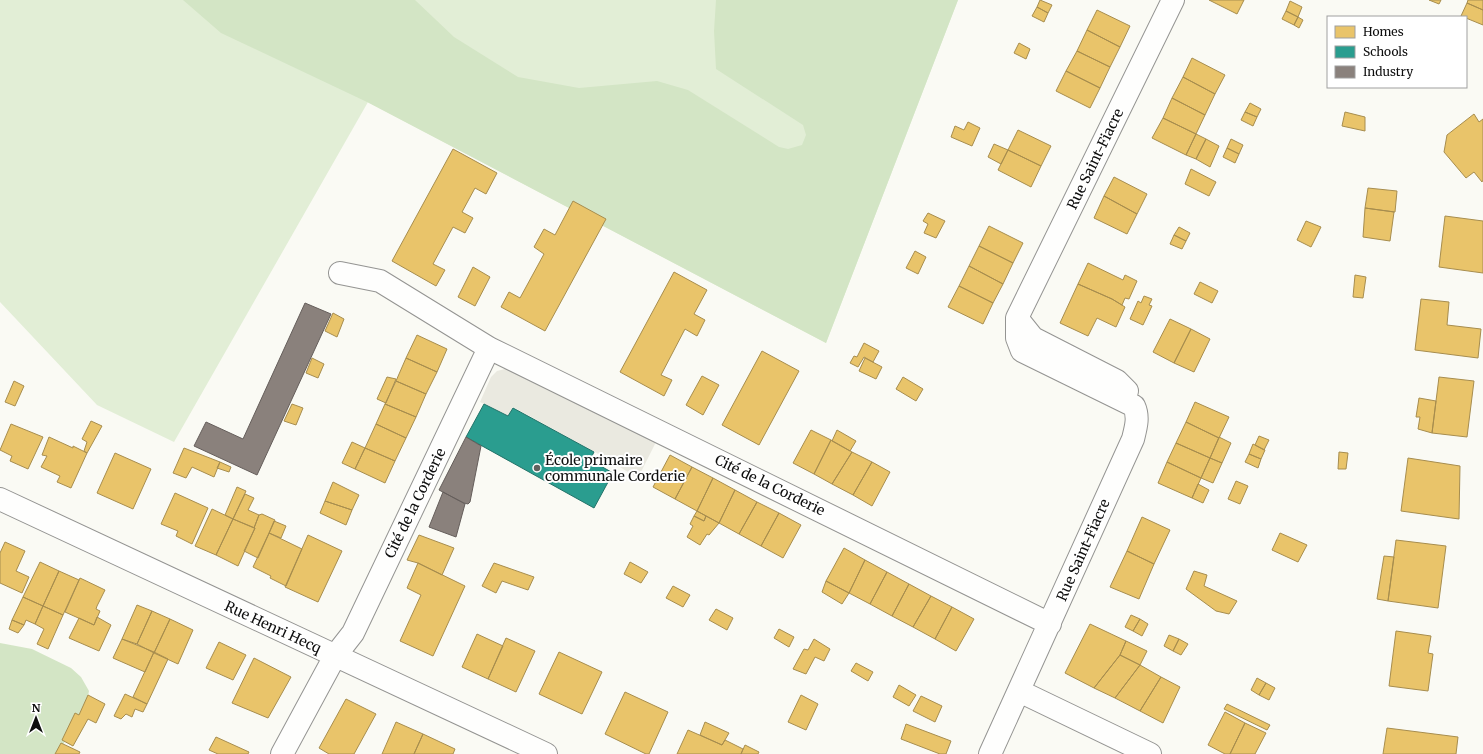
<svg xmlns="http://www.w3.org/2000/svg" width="1483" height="754" font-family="Merriweather,serif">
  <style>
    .green { fill: #e2eed6 }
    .forest { fill: #d3e5c5 }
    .plaza { fill: #eae9e0 }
    .homes { fill: #e9c46a; stroke: #a78d4e }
    .schools { fill: #2a9d8f; stroke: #227268 }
    .industry { fill: #8a817c; stroke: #655e5b }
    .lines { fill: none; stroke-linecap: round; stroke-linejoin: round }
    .minor-casing { stroke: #949492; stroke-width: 24 }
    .minor { stroke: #fefefd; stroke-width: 22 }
    .poi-dot { fill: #61615e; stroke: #fff; stroke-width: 1.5 }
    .labels { text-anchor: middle; stroke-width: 4; stroke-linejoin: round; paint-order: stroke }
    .street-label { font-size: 14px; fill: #0e0e0e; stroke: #fff }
    .poi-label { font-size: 14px; fill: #0e0e0e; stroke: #fff; text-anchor: start }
  </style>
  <rect width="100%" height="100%" fill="#fafaf4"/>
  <path class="green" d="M0,0H958L826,343L368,102L174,442L97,405L0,302Z"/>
  <path class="forest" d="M183,0H415L454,37L518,77L579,88L657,81L688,90L779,147L788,149L802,145L806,135L803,125L716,69L714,31L716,0H958L826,343L367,102L221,33Z
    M0,643L32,649L71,668L81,677L89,691L87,701L58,754H0Z"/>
  <path class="plaza" d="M505,369H512L656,442L638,478L595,452L513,407L508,416L480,402L491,377L497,371Z"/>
  <path class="homes" d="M1040,0L1052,5L1048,13L1037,7Z
    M1209,0H1244L1237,14Z
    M1429,0H1441L1439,4Z
    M1468,0H1483V10L1467,3Z
    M1290,1L1302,7L1298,17L1286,11Z
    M1467,3L1483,10V25L1461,16Z
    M1037,7L1048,13L1044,22L1032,16Z
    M1097,10L1130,26L1120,47L1087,30Z
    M1286,11L1298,17L1294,25L1282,19Z
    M1298,17L1303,20L1299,28L1294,25Z
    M1087,30L1120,47L1110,67L1077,51Z
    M1019,43L1030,49L1026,59L1014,53Z
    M1077,51L1110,67L1100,88L1066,71Z
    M1192,58L1225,75L1215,94L1183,77Z
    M1066,71L1100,88L1090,108L1056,91Z
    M1183,77L1215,94L1205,115L1172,98Z
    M1172,98L1205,115L1196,134L1163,118Z
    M1250,103L1261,109L1257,117L1245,112Z
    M1245,112L1257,117L1253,126L1241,120Z
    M1345,112L1365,117V131L1342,126Z
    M1474,114L1479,122L1483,119V180L1482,182L1474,172L1466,178L1444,152L1447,135Z
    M1163,118L1196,134L1186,155L1152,138Z
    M968,122L980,128L972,146L951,137L955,126L964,130Z
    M1018,130L1051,146L1041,166L1008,150Z
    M1196,134L1206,139L1196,159L1186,155Z
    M1206,139L1219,146L1210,167L1196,159Z
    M1231,139L1243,145L1239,154L1227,148Z
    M994,144L1008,150L1001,164L988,157Z
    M1227,148L1239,154L1235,163L1223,157Z
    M453,149L497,173L486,194L475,188L462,212L473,218L465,233L453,227L433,264L445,270L436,286L392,261Z
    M1008,150L1041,166L1031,187L998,170Z
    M1191,169L1216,182L1209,196L1185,184Z
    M1114,177L1147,194L1137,214L1104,196Z
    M1368,188L1397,191L1395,212L1365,208Z
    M1104,196L1137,214L1127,234L1094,218Z
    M573,201L606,219L545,331L501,307L509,292L520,298L544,254L534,247L544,229L555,235Z
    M1365,208L1394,212L1390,241L1363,237Z
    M928,213L945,221L936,238L924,233L928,224L923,221Z
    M1445,216L1483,221V273L1439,267Z
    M1306,221L1321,227L1311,247L1297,240Z
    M989,226L1023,243L1013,263L979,246Z
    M1179,227L1190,233L1186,241L1174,235Z
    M1174,235L1186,241L1182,249L1170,244Z
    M979,246L1013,263L1003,284L969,266Z
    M915,251L926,257L918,274L906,268Z
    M1088,263L1123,280L1125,275L1137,281L1129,299L1125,298L1122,305L1112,299L1078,284Z
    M969,266L1003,284L993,303L959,286Z
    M473,267L490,277L475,306L458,297Z
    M674,272L707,290L694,314L705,320L697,336L685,329L661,375L672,380L664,396L620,372Z
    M1355,275L1366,277L1363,298L1353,297Z
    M1200,282L1218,291L1212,303L1194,294Z
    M1078,284L1112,299L1125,307L1116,327L1097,318L1088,336L1060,323Z
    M959,286L993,303L983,324L948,307Z
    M1144,296L1152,299L1149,305L1152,306L1143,325L1130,319L1138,301L1141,303Z
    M1421,299L1449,302L1447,325L1481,329L1478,358L1415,350Z
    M333,313L344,319L337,337L325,331Z
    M1170,319L1191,329L1174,363L1153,352Z
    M1191,329L1210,339L1194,372L1174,363Z
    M417,335L447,349L437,372L406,358Z
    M864,343L879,351L873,362L864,357L858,367L850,363L854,356L857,357Z
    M762,351L799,371L759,445L722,425Z
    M312,358L324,364L318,378L306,373Z
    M406,358L437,372L426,394L396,381Z
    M865,358L882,367L876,379L859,371Z
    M702,376L719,385L703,415L686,405Z
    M387,377L396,379L386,403L377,399Z
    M903,377L923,389L916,401L896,389Z
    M1439,377L1474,381L1467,437L1432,433Z
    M14,381L24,386L15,406L5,402Z
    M396,381L426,394L416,417L385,404Z
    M1419,398L1436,401L1432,433L1418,429L1420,417H1416Z
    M1195,402L1229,417L1219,438L1186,422Z
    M292,404L303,408L296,425L284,421Z
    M385,404L416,417L406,438L376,424Z
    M91,421L102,426L87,453L84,451L87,442L82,439Z
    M1186,422L1219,438L1210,458L1176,443Z
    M11,424L43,437L28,469L10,461L12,456L0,450Z
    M376,424L406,438L395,461L365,448Z
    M811,430L831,440L814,474L793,463Z
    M837,430L856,441L850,451L832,441Z
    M1259,436L1269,440L1264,450L1255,445Z
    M49,437L73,448V446L87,453L71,488L57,482L60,476L41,467L47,456L42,455Z
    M1219,437L1231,443L1222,463L1210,458Z
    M831,440L852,452L832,484L814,474Z
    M352,442L365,448L355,469L342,463Z
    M1176,443L1210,458L1201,478L1167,462Z
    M1253,444L1265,450L1261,459L1249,454Z
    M184,448L220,462L214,477L192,467L186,478L173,473Z
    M365,448L395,461L385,483L355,469Z
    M852,452L872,462L853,495L832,484Z
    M1339,452L1348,453L1346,469H1338Z
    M115,453L151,469L133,509L97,493Z
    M1249,454L1261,459L1258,468L1245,462Z
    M670,455L692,467L675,499L653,487Z
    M1210,458L1222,463L1213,483L1201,478Z
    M1408,458L1460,466L1459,519L1401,511Z
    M220,462L231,467L229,472L217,468Z
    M872,462L890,472L872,506L853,495Z
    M1167,462L1201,478L1192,498L1158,483Z
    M692,467L713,478L697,511L675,499Z
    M713,478L735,490L719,523L697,511Z
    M1236,481L1248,486L1240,504L1228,499Z
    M333,482L359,495L352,510L325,501Z
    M1198,484L1209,490L1203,503L1192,498Z
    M237,487L246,491L233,519L225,515Z
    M735,490L757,502L739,534L719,523Z
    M175,493L208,508L192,544L176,536L178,531L161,524Z
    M245,494L254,498L248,510L259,515L254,528L233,519Z
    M325,501L352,510L346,525L320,513Z
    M757,502L779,513L761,546L739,534Z
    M212,509L233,519L216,555L195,546Z
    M697,511L706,516L704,521L694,516Z
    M779,513L801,525L783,558L761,546Z
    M262,514L275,520L258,558L244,551L255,528H254L259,515Z
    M694,516L704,521L706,516L719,523L709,535L707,534L700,545L687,537L693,526L690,524Z
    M1142,517L1170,530L1154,564L1127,551Z
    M233,519L255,528L238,566L216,555Z
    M274,521L286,526L281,538L269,533Z
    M269,533L302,549L286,586L270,578L271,576L253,567Z
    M1280,533L1307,545L1298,562L1272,550Z
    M308,535L342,551L318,602L285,587Z
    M419,535L454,548L442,575L418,563L407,560Z
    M1396,540L1446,546L1438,608L1388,601Z
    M5,542L25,551L16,571L29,577L22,593L0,583V553Z
    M844,548L865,560L849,593L826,581Z
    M1127,551L1154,564L1139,599L1110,587Z
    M1384,556L1394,557L1388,601L1377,599Z
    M865,560L887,572L870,604L849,593Z
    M40,562L59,571L43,606L23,597Z
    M630,562L648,572L641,583L624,574Z
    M418,563L465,586L433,656L400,641L421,595L407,588Z
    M494,563L534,577L528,590L502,581L496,593L482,586Z
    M59,571L79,580L63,615L43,606Z
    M1194,571L1207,575L1204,586L1237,601L1229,614L1216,611L1186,589Z
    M887,572L909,584L892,616L870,604Z
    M80,578L105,590L97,606L96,609L100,611L94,625L65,612Z
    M826,581L849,593L842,604L822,592Z
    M909,584L931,596L913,627L892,616Z
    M673,586L690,595L683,607L666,598Z
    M931,596L952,607L935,639L913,627Z
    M23,597L43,606L35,624L26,620L24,625L12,620Z
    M137,605L152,611L137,644L122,639Z
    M43,606L63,615L48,649L37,644L44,629L35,624Z
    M952,607L974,619L956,651L935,639Z
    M716,609L733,618L727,630L709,620Z
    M152,611L170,619L154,653L137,644Z
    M1131,615L1140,619L1133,631L1125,627Z
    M97,617L111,625L99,651L69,638L79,618L94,625Z
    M170,619L193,630L178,664L154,653Z
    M1140,619L1148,624L1142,636L1133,631Z
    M12,620L24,625L18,633L9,629Z
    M1090,624L1126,641L1120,655L1094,688L1065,673Z
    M779,629L794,637L789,647L774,638Z
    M1396,631L1431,636L1428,653L1433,654L1428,691L1389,686Z
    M477,634L503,646L488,679L462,667Z
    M1169,635L1179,639L1173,651L1164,646Z
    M506,638L535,651L516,692L488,679Z
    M122,639L154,652L145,672L113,658Z
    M814,639L830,649L824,661L815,657L806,674L793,669L804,649L808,650Z
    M1179,639L1188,644L1181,655L1173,651Z
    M1126,641L1147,651L1140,665L1120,655Z
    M219,642L246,655L233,680L206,668Z
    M154,652L168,659L147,704L133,697Z
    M559,652L602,672L582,714L539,694Z
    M1120,655L1140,665L1115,698L1094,688Z
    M254,658L291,677L268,718L232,703Z
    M856,663L873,672L868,681L851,671Z
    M1140,665L1161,677L1140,711L1115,698Z
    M1161,677L1180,687L1163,723L1140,711Z
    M1257,678L1266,683L1259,695L1251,690Z
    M1266,683L1275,688L1269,700L1259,695Z
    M899,685L916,695L909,706L893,697Z
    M625,692L668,712L649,754H646L605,734Z
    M125,694L147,704L143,712L135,709L132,717L126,714L121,719L114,716Z
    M88,695L105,704L96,723L88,719L73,746L62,740L75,713L79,715Z
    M801,695L818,704L806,730L788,722Z
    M921,696L942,706L935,722L913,711Z
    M346,699L376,714L354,754H329L319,748Z
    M1227,704L1270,725L1267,730L1224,709Z
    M1225,712L1245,723L1230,754H1225L1208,745Z
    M396,722L423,734L414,754H382Z
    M705,722L729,733L722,745L700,735Z
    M1245,723L1266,733L1255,754H1230Z
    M906,724L951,741L946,754H940L901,739Z
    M1387,728L1458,737L1456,754H1383Z
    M688,730L722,745L725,740L743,749L741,754H677Z
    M423,734L455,749L453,754H414Z
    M216,737L249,752L248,754H218L209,750Z
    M61,743L80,752L79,754H55Z
    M745,745L759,752L758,754H741Z"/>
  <path class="schools" d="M484,404L508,416L513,408L594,452L590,460L613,473L594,508L466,437Z"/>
  <path class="industry" d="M305,303L331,314L257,475L194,446L206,422L243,439Z
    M466,437L481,446L470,502L468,504L464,503L439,490Z
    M443,492L465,504L456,537L429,527Z"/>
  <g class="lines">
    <defs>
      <path id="minor" d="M340,273L380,281L489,348L1050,624
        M1017,318L1033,338L1117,381L1127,391
        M0,499L546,754
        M1019,691L1150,754
        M282,754L335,656L353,633L489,348
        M990,754L1133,439C1136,427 1139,417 1134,406L1022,351L1017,338V318L1173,0"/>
    </defs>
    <use href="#minor" class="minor-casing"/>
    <use href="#minor" class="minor"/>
  </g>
  <circle class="poi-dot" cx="537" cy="468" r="4"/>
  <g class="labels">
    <g class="street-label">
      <text transform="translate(1095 159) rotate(-64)" y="5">Rue Saint-Fiacre</text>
      <text transform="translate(770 485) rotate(26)" y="5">Cité de la Corderie</text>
      <text transform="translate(415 503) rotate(-64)" y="5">Cité de la Corderie</text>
      <text transform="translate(1083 550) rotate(-66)" y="5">Rue Saint-Fiacre</text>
      <text transform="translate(273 627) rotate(25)" y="5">Rue Henri Hecq</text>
    </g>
    <g class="poi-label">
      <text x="545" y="465">École primaire<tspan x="545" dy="16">communale Corderie</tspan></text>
    </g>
  </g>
  <rect x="1327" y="16" width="140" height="72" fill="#ffffff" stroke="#9f9f9f"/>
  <rect x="1335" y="26" width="20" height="12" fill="#e9c46a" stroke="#9f9f9f"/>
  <text x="1363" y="36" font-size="12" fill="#0e0e0e">Homes</text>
  <rect x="1335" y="46" width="20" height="12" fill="#2a9d8f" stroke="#9f9f9f"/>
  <text x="1363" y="56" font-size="12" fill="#0e0e0e">Schools</text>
  <rect x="1335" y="66" width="20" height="12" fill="#8a817c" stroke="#9f9f9f"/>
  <text x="1363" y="76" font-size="12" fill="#0e0e0e">Industry</text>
  <g transform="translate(36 718)" stroke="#ffffff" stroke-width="3" paint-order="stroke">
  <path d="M0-3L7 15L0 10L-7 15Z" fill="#0e0e0e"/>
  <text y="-6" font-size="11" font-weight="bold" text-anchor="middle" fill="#0e0e0e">N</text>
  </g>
</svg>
